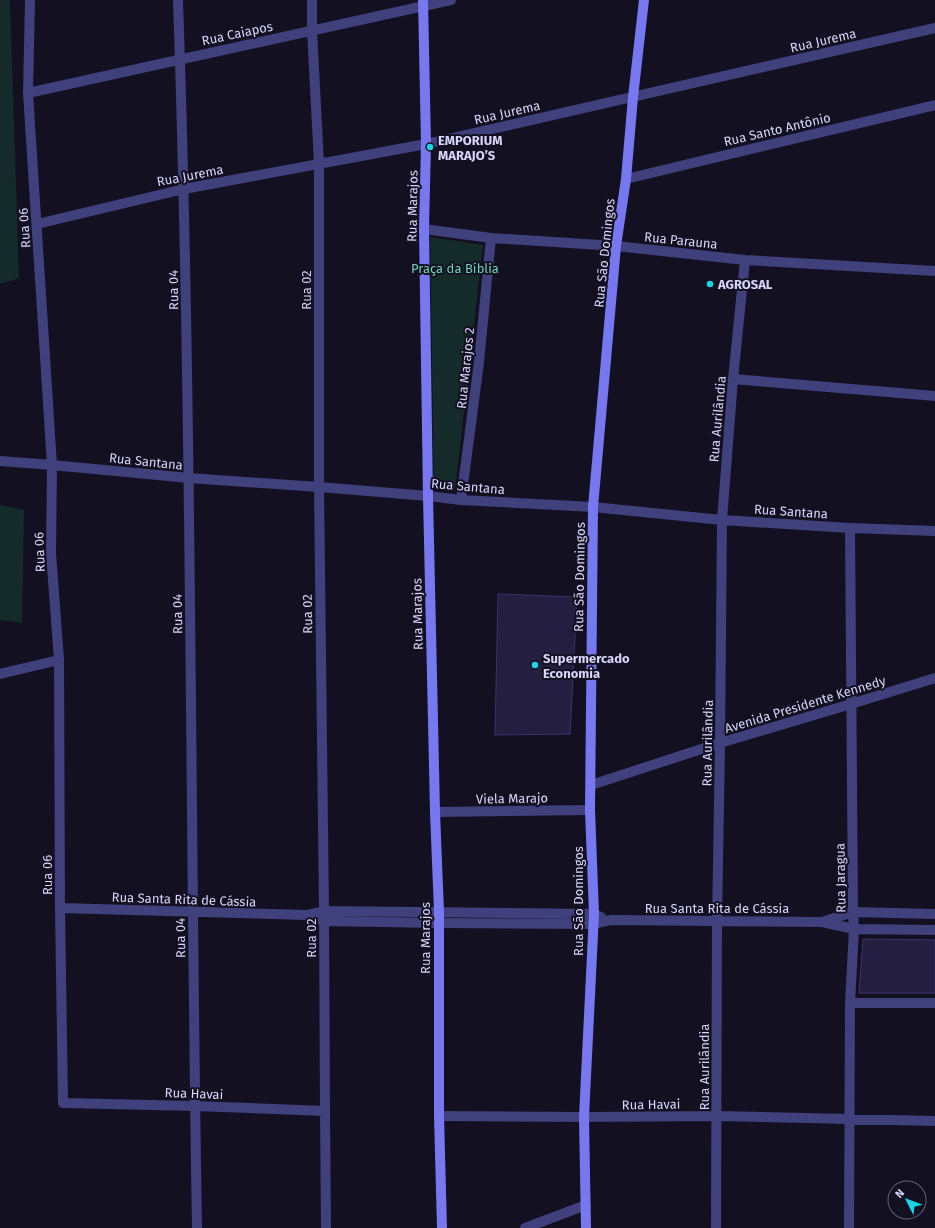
<svg xmlns="http://www.w3.org/2000/svg" width="935" height="1228" font-family="'Fira Sans',sans-serif">
  <style>
    .green { fill: #142b29 }
    .building { fill: #241e41; stroke: #3c336a }
    .lines { fill: none; stroke-linecap: round; stroke-linejoin: round }
    .street { stroke: #40407c; stroke-width: 10 }
    .secondary { stroke: #7778f0; stroke-width: 10 }
    .poi-dot { fill: #19d6e3; stroke: #131022; stroke-width: 1.5 }
    .labels { text-anchor: middle; stroke-width: 4; stroke-linejoin: round; paint-order: stroke }
    .street-label { font-size: 13px; fill: #d8d5fa; stroke: #131022 }
    .poi-label { font-size: 13px; font-weight: bold; fill: #d8d5fa; stroke: #131022; text-anchor: start }
    .park-label { font-size: 13px; fill: #69d3b5; stroke: #131022 }
  </style>
  <rect width="100%" height="100%" fill="#131022"/>
  <path class="green" d="M0,0H10L19,278L0,284Z
    M430,237L483,245L455,491L434,488Z
    M0,505L24,510L22,623L0,620Z"/>
  <path class="building" d="M498,594L577,597L570,734L495,735Z
    M863,939L935,940V993H859Z"/>
  <g class="lines">
    <path class="street" d="M30,0L28,93L52,465L51,553L59,660L60,908L63,1103L195,1106L325,1111
      M178,0C192,409 190,819 197,1228
      M312,0V30L319,164V487L324,911L325,1111L326,1228
      M28,93L451,0
      M626,179L935,105
      M37,224L184,189L426,144L935,28
      M424,229L491,238L616,246L745,260L935,271
      M733,379L935,396
      M0,461L52,465L189,478L319,487L428,496L461,500L593,507L722,520L850,528L935,531
      M461,500L479,362L491,238
      M0,674L59,660
      M591,785L720,743L851,704L935,678
      M435,812L590,810
      M60,908L307,915L324,911L594,914L601,917
      M307,915L324,921L438,923L593,924L611,920L822,922L854,929L935,930
      M822,922L853,912L935,914
      M850,1003H935
      M439,1116L584,1117L717,1116L935,1121
      M525,1228L586,1205
      M716,1228L717,921L720,743L722,520L733,379L745,260
      M849,1228L850,1003L854,929L853,912L850,528"/>
    <path class="secondary" d="M423,0L426,144L424,229L428,496L435,812L439,912V1116L442,1228
      M586,1228L584,1117L594,914L590,810L593,507L616,246L626,179L633,97L644,0"/>
  </g>
  <g class="poi-dot">
    <circle cx="430" cy="147" r="4"/>
    <circle cx="710" cy="284" r="4"/>
    <circle cx="535" cy="665" r="4"/>
  </g>
  <g class="labels">
    <g class="street-label">
      <text transform="translate(237 33) rotate(-12)" y="5">Rua Caiapos</text>
      <text transform="translate(823 40) rotate(-13)" y="5">Rua Jurema</text>
      <text transform="translate(507 112) rotate(-13)" y="5">Rua Jurema</text>
      <text transform="translate(777 129) rotate(-13)" y="5">Rua Santo Antônio</text>
      <text transform="translate(190 175) rotate(-11)" y="5">Rua Jurema</text>
      <text transform="translate(412 206) rotate(-89)" y="5">Rua Marajos</text>
      <text transform="translate(24 228) rotate(-94)" y="5">Rua 06</text>
      <text transform="translate(681 240) rotate(6)" y="5">Rua Parauna</text>
      <text transform="translate(604 253) rotate(-84)" y="5">Rua São Domingos</text>
      <text transform="translate(173 290) rotate(-91)" y="5">Rua 04</text>
      <text transform="translate(306 290) rotate(-90)" y="5">Rua 02</text>
      <text transform="translate(465 368) rotate(-84)" y="5">Rua Marajos 2</text>
      <text transform="translate(717 419) rotate(-85)" y="5">Rua Aurilândia</text>
      <text transform="translate(146 461) rotate(6)" y="5">Rua Santana</text>
      <text transform="translate(468 486) rotate(5)" y="5">Rua Santana</text>
      <text transform="translate(791 511) rotate(4)" y="5">Rua Santana</text>
      <text transform="translate(39 552) rotate(-92)" y="5">Rua 06</text>
      <text transform="translate(579 577) rotate(-89)" y="5">Rua São Domingos</text>
      <text transform="translate(177 614) rotate(-91)" y="5">Rua 04</text>
      <text transform="translate(307 614) rotate(-91)" y="5">Rua 02</text>
      <text transform="translate(417 614) rotate(-91)" y="5">Rua Marajos</text>
      <text transform="translate(805 704) rotate(-17)" y="5">Avenida Presidente Kennedy</text>
      <text transform="translate(707 743) rotate(-89)" y="5">Rua Aurilândia</text>
      <text transform="translate(512 798) rotate(-1)" y="5">Viela Marajo</text>
      <text transform="translate(47 875) rotate(-90)" y="5">Rua 06</text>
      <text transform="translate(840 878) rotate(-91)" y="5">Rua Jaragua</text>
      <text transform="translate(184 899) rotate(2)" y="5">Rua Santa Rita de Cássia</text>
      <text transform="translate(578 901) rotate(-90)" y="5">Rua São Domingos</text>
      <text x="717" y="913">Rua Santa Rita de Cássia</text>
      <text transform="translate(180 938) rotate(-91)" y="5">Rua 04</text>
      <text transform="translate(311 938) rotate(-90)" y="5">Rua 02</text>
      <text transform="translate(425 938) rotate(-90)" y="5">Rua Marajos</text>
      <text transform="translate(704 1067) rotate(-90)" y="5">Rua Aurilândia</text>
      <text transform="translate(194 1093) rotate(2)" y="5">Rua Havai</text>
      <text transform="translate(651 1104) rotate(-1)" y="5">Rua Havai</text>
    </g>
    <g class="poi-label">
      <text x="438" y="145">EMPORIUM<tspan x="438" dy="15">MARAJO’S</tspan></text>
      <text x="718" y="289">AGROSAL</text>
      <text x="543" y="663">Supermercado<tspan x="543" dy="15">Economia</tspan></text>
    </g>
    <g class="park-label">
      <text x="455" y="273">Praça da Bíblia</text>
    </g>
  </g>
  <g transform="translate(907 1200) rotate(312)"><circle r="19" fill="#131022" stroke="#625f78"/>
  <path d="M0-3L7 15L0 10L-7 15Z" fill="#19d6e3"/>
  <text y="-6" font-size="11" font-weight="bold" text-anchor="middle" fill="#d8d5fa">N</text>
  </g>
</svg>
